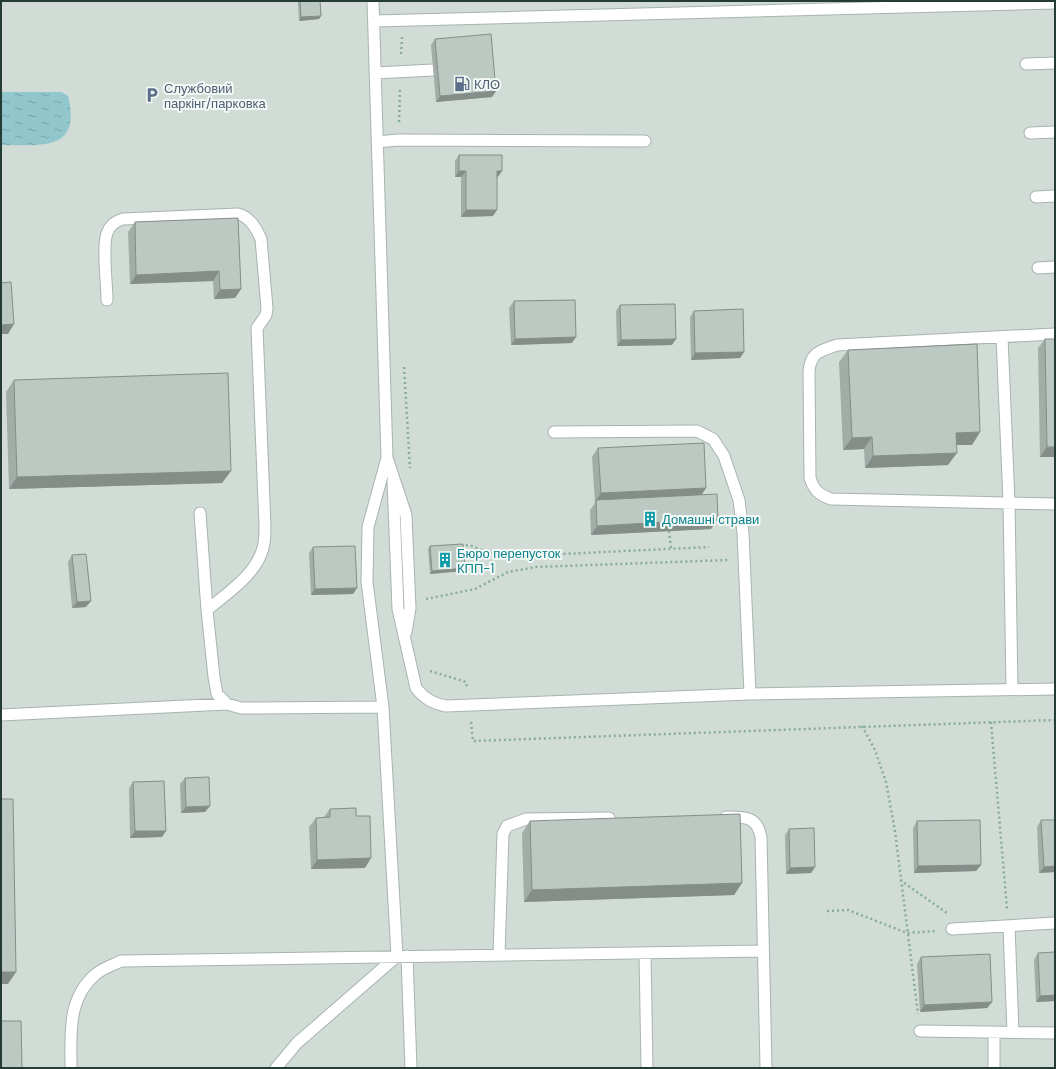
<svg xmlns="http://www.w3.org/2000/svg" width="1056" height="1069" font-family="'DM Sans',sans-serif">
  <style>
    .built { fill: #d2dcd6 }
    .water { fill: url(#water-ripples) }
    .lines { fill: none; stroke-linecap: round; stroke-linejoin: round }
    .lane-casing { stroke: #a7b4ae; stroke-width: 13 }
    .path { stroke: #87ac9e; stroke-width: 2.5; stroke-dasharray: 2 3; stroke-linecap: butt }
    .lane { stroke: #fff; stroke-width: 11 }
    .wall { fill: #a2ada8 }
    .shaded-wall { fill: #848d88 }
    .building { fill: #bcc9c3; stroke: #848d88 }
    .labels { text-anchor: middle; stroke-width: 4; stroke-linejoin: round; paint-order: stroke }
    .service-label { font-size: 13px; fill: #4e5e75; stroke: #f4f9f6; text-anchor: start }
    .culture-label { font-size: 13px; fill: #0d838f; stroke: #f4f9f6; text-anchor: start }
  </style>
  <defs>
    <pattern id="water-ripples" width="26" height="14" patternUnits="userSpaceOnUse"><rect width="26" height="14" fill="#91c7cc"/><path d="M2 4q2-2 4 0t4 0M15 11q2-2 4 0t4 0" fill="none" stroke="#76a3a6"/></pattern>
  </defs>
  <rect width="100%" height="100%" fill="#e4ece8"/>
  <path class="built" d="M1,1H1055V1068H1Z"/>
  <path class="water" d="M1,92H61L68,96C82,152 41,145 1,145Z"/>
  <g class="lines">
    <defs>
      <path id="lane" d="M373,1L387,458L406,515L410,608L406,632
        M374,21L1055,3
        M1026,64L1055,63
        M375,73L433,70
        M1030,133L1055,132
        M377,142L398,140L645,141
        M1036,197L1055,196
        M1038,268L1055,267
        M107,300C107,284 102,247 107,233C110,225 115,221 123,219L238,214C250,217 256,228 261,239L267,308L266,315L257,328L265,526C265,533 265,541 263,548C256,575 227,593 207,610
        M1055,334L837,345C820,351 811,352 809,371L810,478C814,490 819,495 831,499L1055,504
        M1002,337L1009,502L1012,689
        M554,432L697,431L713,439L724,456L739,500L743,533L750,694
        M393,480L398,609L416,688C425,699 432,703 446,706L750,694L1055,689
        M200,513L207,610L214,677L217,694L227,704L241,708L383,707
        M1,715L227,704
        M726,817C745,817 757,816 761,837L766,1068
        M1009,926L1013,1032
        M952,929L1055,923
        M645,953L647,1068
        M499,955L503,834L507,826L526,819L609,818
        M407,956L411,1068
        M920,1031L1055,1033
        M71,1068C71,1034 67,998 96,974C103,968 113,965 121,961L762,951
        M276,1068L297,1043L397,956L383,707L367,582L368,527L387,458
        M994,1068V1032"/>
    </defs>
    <use href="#lane" class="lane-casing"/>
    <path class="path" d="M401,54L402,37
      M399,122L400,89
      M404,367L410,468
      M669,531L671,548
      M461,546L469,545L500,557L709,547
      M426,599L475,589L508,572L536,567L728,560
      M430,671L466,682L467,687
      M471,722L473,741L1055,720
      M991,722L1007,909
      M862,726L875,750L886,782L895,831L918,1014
      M900,880L947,913
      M827,911L848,910L907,933L936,931"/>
    <use href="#lane" class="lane"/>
  </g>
  <path class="wall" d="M299,1H320L321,16L319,19L299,21L298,3Z
    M435,39L496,91L492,97L436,102L431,45Z
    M459,155L502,171L497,177L493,216L461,217V177H455V161Z
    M238,218L241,289L235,298L214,299L213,281L130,284L128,232L135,222Z
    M514,301L572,343L511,345L509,308Z
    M620,305L672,345L617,346L616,311Z
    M694,311L744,352L740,358L691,360L690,317Z
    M1045,339L1055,457H1040L1038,348Z
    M848,350L980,432L972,445H956L948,465L865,468L864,449L843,450L839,362Z
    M14,380L222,483L9,489L6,392Z
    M598,448L706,488L701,495L718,519L711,529L591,535L590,510L595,503L592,457Z
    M430,546L463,571L430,574L428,549Z
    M313,547L357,588L353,594L311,595L309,553Z
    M72,555L86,607L72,608L68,562Z
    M185,778L205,812L181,813L180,784Z
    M133,782L162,837L130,838L129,788Z
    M330,809L356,816L365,868L311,869L309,827L316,818L324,817Z
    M1041,820L1055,872L1039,873L1037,827Z
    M530,821L742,883L734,895L524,902L522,833Z
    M917,821L981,865L976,871L914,873L913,828Z
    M789,829L815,867L811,873L786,874L785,835Z
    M1055,952V1001L1036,1002L1034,960L1038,953Z
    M921,957L992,1002L987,1008L920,1012L917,964Z"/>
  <path class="shaded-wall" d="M321,16L319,19L299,21L301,17Z
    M496,91L492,97L436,102L440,96Z
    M459,171H466L461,177H455Z
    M497,171H502L497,178Z
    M466,210H497L493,216L461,217Z
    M219,271L213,281L130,284L136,275Z
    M241,289L235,298L214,299L220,290Z
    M14,324L8,334H1V325Z
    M576,337L572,343L511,345L515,339Z
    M676,339L672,345L617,346L621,340Z
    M744,352L740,358L691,360L695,353Z
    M980,432L972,445H947L956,433Z
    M872,437L864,449L843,450L852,438Z
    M1047,447H1055V457H1040Z
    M957,453L948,465L865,468L873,456Z
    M231,471L222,483L9,489L17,477Z
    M706,488L700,497L596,500L594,503L601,493Z
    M718,519L711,529L591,535L597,526Z
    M465,568L463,571L430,574L432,571Z
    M357,588L353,594L311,595L315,589Z
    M91,601L86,607L72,608L77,602Z
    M210,806L205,812L181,813L186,807Z
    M135,831H166L162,837L130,838Z
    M371,858L365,868L311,869L317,860Z
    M981,865L976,871L914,873L918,866Z
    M1055,866V872L1039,873L1044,867Z
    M815,867L811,873L786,874L790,868Z
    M742,883L734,895L524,902L532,890Z
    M1,972H16L8,984H1Z
    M1055,995V1001L1036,1002L1040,996Z
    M992,1002L987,1008L920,1012L924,1005Z"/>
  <path class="building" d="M300,1H320L321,16L301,17Z
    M491,34L496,91L440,96L435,39Z
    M459,155H502V171H497V210H466V171H459Z
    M238,218L241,289L220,290L219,271L136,275L135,222Z
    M11,282L14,324L1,325V283Z
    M575,300L576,337L515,339L514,301Z
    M675,304L676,339L621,340L620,305Z
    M743,309L744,352L695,353L694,311Z
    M1045,339H1055V447H1047Z
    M977,344L980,432L956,433L957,453L873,456L872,437L852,438L848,350Z
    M228,373L231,471L17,477L14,380Z
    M704,443L706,488L601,493L598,448Z
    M717,494L718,519L597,526L596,500Z
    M463,544L465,568L432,571L430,546Z
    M355,546L357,588L315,589L313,547Z
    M86,554L91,601L77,602L72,555Z
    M209,777L210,806L186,807L185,778Z
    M164,781L166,831H135L133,782Z
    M1,799H13L16,972H1Z
    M356,808V816H370L371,858L317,860L316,818L330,817V809Z
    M740,814L742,883L532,890L530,821Z
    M980,820L981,865L918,866L917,821Z
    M1041,820H1055V866L1044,867Z
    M814,828L815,867L790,868L789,829Z
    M1055,952V995L1040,996L1038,953Z
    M990,954L992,1002L924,1005L921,957Z
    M1,1021H21L22,1068H1Z"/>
  <defs>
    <symbol id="fuel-bare" viewBox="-9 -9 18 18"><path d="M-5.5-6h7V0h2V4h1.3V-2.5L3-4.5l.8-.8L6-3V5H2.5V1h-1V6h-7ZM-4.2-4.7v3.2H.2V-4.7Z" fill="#5c6f8a" stroke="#f4f9f6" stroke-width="2.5" paint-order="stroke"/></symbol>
    <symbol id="parking-bare" viewBox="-9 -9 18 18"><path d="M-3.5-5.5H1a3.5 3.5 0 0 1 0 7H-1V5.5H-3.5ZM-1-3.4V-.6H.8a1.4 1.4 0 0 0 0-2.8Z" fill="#5c6f8a" stroke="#f4f9f6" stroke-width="2.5" paint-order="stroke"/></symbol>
    <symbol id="building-bare" viewBox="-9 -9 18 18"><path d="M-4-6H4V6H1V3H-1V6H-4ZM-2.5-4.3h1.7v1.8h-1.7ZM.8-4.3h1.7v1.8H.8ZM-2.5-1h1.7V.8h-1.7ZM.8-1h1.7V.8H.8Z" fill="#0f9aa8" stroke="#f4f9f6" stroke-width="2.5" paint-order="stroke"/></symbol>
  </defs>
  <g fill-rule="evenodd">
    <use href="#fuel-bare" x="451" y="73" width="22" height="22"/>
    <use href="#parking-bare" x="141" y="84" width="22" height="22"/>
    <use href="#building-bare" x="639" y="508" width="22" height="22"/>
    <use href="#building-bare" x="434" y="549" width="22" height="22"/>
  </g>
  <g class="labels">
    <g class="service-label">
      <text x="474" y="89">КЛО</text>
      <text x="164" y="93">Службовий<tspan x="164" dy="15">паркінг/парковка</tspan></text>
    </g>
    <g class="culture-label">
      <text x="662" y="524">Домашні страви</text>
      <text x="457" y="558">Бюро перепусток<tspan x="457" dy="15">КПП-1</tspan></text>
    </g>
  </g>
  <rect width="1056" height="1069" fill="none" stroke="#253c34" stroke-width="4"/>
</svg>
